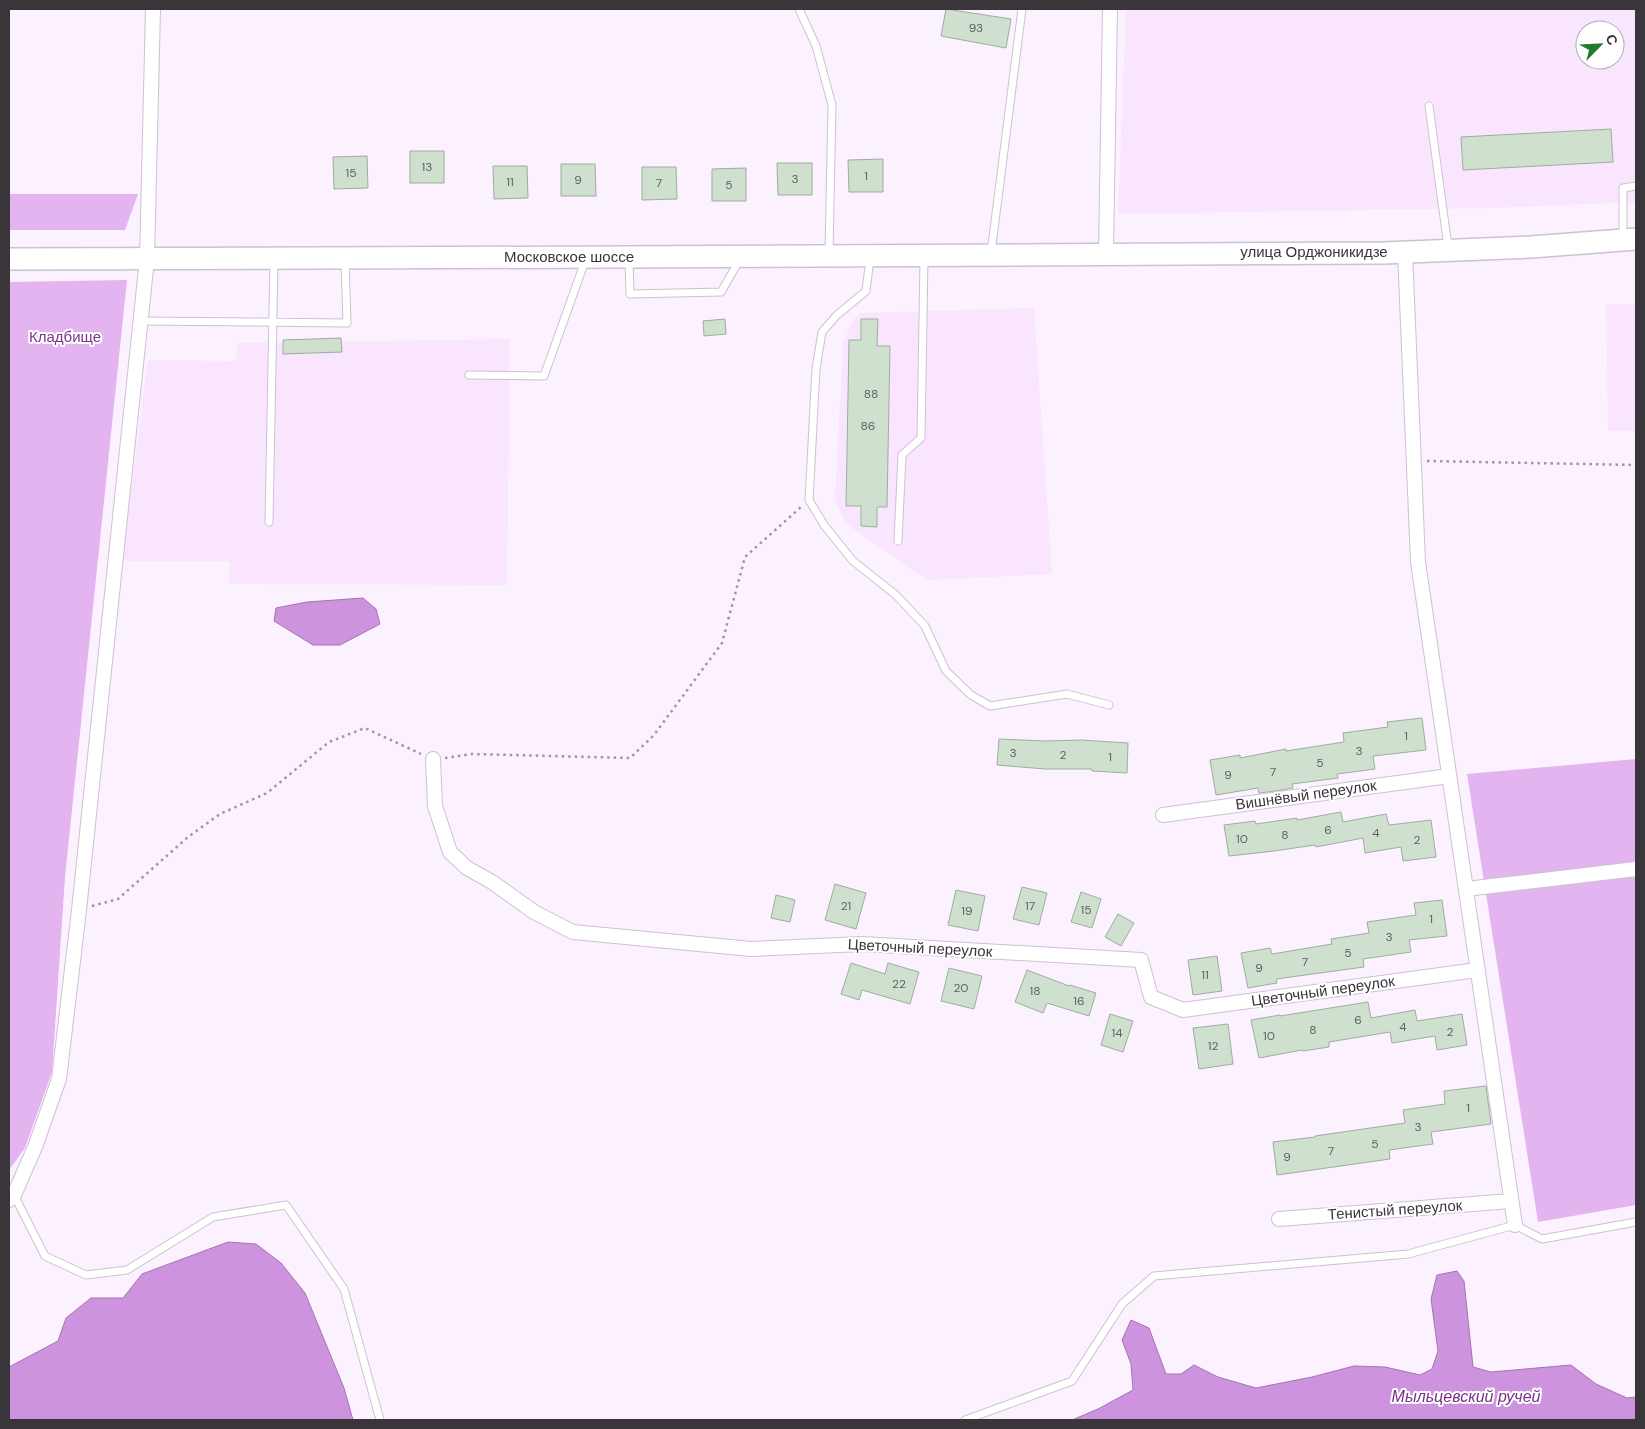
<svg xmlns="http://www.w3.org/2000/svg" width="1645" height="1429" font-family="'DM Sans',sans-serif">
  <style>
    .built { fill: #f9e6fe; fill-rule: evenodd }
    .green { fill: #e4b4f0 }
    .water { fill: #ce93de; stroke: #a276ad }
    .building { fill: #d0e0cf; stroke: #9ead9e }
    .lines { fill: none; stroke-linecap: round; stroke-linejoin: round }
    .service-casing { stroke: #cec1d2; stroke-width: 9 }
    .minor-casing { stroke: #cec1d2; stroke-width: 16 }
    .primary-casing { stroke: #cec1d2; stroke-width: 24 }
    .path { stroke: #9e96a1; stroke-width: 2.5; stroke-dasharray: 2.5 4; stroke-linecap: butt }
    .service { stroke: #fff; stroke-width: 7 }
    .minor { stroke: #fff; stroke-width: 14 }
    .primary { stroke: #fff; stroke-width: 21 }
    .labels { text-anchor: middle; stroke-width: 4; stroke-linejoin: round; paint-order: stroke }
    .number-label { font-size: 12px; fill: #605f60 }
    .street-label { font-size: 15px; fill: #3a343b; stroke: #fff }
    .park-label { font-size: 15px; fill: #7b348c; stroke: #fff }
    .water-label { font-size: 16px; font-style: italic; fill: #79328a; stroke: #fff }
  </style>
  <rect width="100%" height="100%" fill="#fcf1ff"/>
  <path class="built" d="M1126,9H1636V202L1492,208L1118,214ZM1585,30H1615V60H1585Z
    M1606,304H1636V431H1608Z
    M1034,308L1052,574L927,580L845,523L835,500L843,342L854,319L860,313Z
    M510,339L507,585L229,584L230,561H122L148,360L236,361L237,343Z"/>
  <path class="green" d="M9,194H138L125,230H9Z
    M127,280L65,877L52,1072L25,1148L9,1170V282Z
    M1636,759V1205L1538,1222L1467,774Z"/>
  <path class="water" d="M363,598L376,609L380,624L340,645H313L274,621L276,608L307,602Z
    M228,1242L256,1244L281,1263L305,1293L344,1388L353,1420H9V1367L58,1341L66,1318L91,1298H123L142,1274Z
    M1457,1271L1464,1281L1473,1367L1491,1372L1571,1365L1596,1384L1627,1398L1636,1397V1420H1072L1098,1409L1133,1390L1131,1364L1122,1340L1131,1320L1149,1328L1166,1374H1181L1194,1365L1218,1377L1256,1388L1312,1377L1354,1366L1385,1367L1420,1375L1432,1369L1438,1351L1431,1299L1437,1275Z"/>
  <path class="building" d="M946,9L1011,19L1006,48L941,36Z
    M1611,129L1613,162L1463,170L1461,137Z
    M410,151H444V183H410Z
    M367,156L368,188L334,189L333,157Z
    M883,159V192H849L848,160Z
    M777,163H812V195H778Z
    M561,164H595L596,196H561Z
    M493,166H527L528,198L494,199Z
    M642,167H676L677,199L642,200Z
    M746,168V201H712V169Z
    M725,319L726,334L704,336L703,321Z
    M861,319H878L877,346H890L887,507H877V527L861,526V506H846L849,340H861Z
    M341,338L342,352L283,354V340Z
    M1422,718L1426,750L1373,756L1375,769L1337,774L1338,778L1292,784L1293,788L1276,791L1259,793L1258,788L1216,795L1210,760L1240,755V758L1286,749V751L1344,742L1343,733L1388,727L1387,722Z
    M999,739L1046,741L1081,740L1128,743L1127,773L1092,771V769H1045L997,765Z
    M1341,812L1343,822L1386,814L1389,825L1431,820L1436,857L1403,861L1401,847L1365,853L1363,838L1316,847L1315,845L1274,851L1229,856L1224,825L1255,821L1256,824L1297,818V820Z
    M835,884L866,893L856,929L825,920Z
    M1022,887L1047,893L1039,925L1013,919Z
    M956,890L985,896L978,931L948,925Z
    M1081,892L1101,899L1092,928L1071,922Z
    M776,895L795,900L790,922L771,918Z
    M1442,900L1447,936L1409,940L1411,952L1363,959L1364,967L1276,979L1277,983L1248,988L1241,953L1270,948L1272,954L1332,944L1331,939L1369,933L1367,922L1416,915L1414,903Z
    M1118,914L1134,923L1121,946L1105,937Z
    M1217,956L1222,991L1193,995L1188,960Z
    M851,963L885,974L888,963L919,972L910,1004L862,990L859,1000L841,994Z
    M949,968L982,976L974,1009L941,1001Z
    M1027,970L1069,986L1070,985L1096,993L1089,1016L1047,1003L1043,1013L1015,1002Z
    M1368,1002L1371,1018L1415,1010L1417,1021L1462,1014L1467,1045L1437,1050L1435,1036L1392,1043L1390,1032L1329,1042V1047L1303,1051L1302,1050L1259,1058L1251,1020L1280,1015V1016Z
    M1110,1014L1133,1021L1123,1052L1101,1045Z
    M1228,1024L1233,1064L1199,1069L1193,1028Z
    M1486,1086L1491,1124L1431,1132L1433,1144L1389,1150L1390,1159L1277,1175L1273,1142L1315,1137V1136L1405,1123L1403,1110L1445,1104L1444,1091Z"/>
  <g class="lines">
    <defs>
      <path id="service" d="M799,9L816,46L832,105L829,253
        M1429,106L1448,247
        M1623,237V188L1636,186
        M991,253L1022,9
        M870,259L866,291L837,315L822,332L816,369L809,500L824,525L853,561L896,595L925,626L946,671L971,695L990,706L1067,694L1109,705
        M629,260L630,294L721,292L739,261
        M141,321L347,323L345,260
        M469,375L544,376L585,261
        M269,522L274,260
        M898,541L902,455L921,438L924,259
        M14,1195L45,1256L86,1275L127,1270L213,1217L286,1205L344,1289L380,1420
        M965,1420L1072,1381L1122,1304L1154,1276L1408,1254L1515,1225L1542,1239L1636,1222"/>
      <path id="minor" d="M1405,252L1418,562L1515,1225
        M1106,253L1110,9
        M433,759L435,806L450,852L467,868L492,882L534,912L573,932L751,949L862,944L1141,960L1151,997L1183,1010L1477,970
        M1163,815L1449,776
        M1466,889L1636,869
        M9,1200L14,1195L35,1147L59,1079L79,910L147,259L153,9
        M1279,1219L1511,1201"/>
      <path id="primary" d="M9,259L624,257L1384,253L1531,247L1636,239"/>
    </defs>
    <use href="#service" class="service-casing"/>
    <use href="#minor" class="minor-casing"/>
    <use href="#primary" class="primary-casing"/>
    <path class="path" d="M1427,461L1636,465
      M445,758L472,754L630,758L654,735L722,643L745,557L801,507
      M92,906L118,899L188,837L220,814L267,793L329,742L365,728L421,754"/>
    <use href="#service" class="service"/>
    <use href="#minor" class="minor"/>
    <use href="#primary" class="primary"/>
  </g>
  <g class="labels">
    <g class="number-label">
      <text x="976" y="32">93</text>
      <text x="427" y="171">13</text>
      <text x="351" y="177">15</text>
      <text x="866" y="180">1</text>
      <text x="795" y="183">3</text>
      <text x="578" y="184">9</text>
      <text x="510" y="186">11</text>
      <text x="659" y="187">7</text>
      <text x="729" y="189">5</text>
      <text x="871" y="398">88</text>
      <text x="868" y="430">86</text>
      <text x="1406" y="740">1</text>
      <text x="1359" y="755">3</text>
      <text x="1013" y="757">3</text>
      <text x="1063" y="759">2</text>
      <text x="1110" y="761">1</text>
      <text x="1320" y="767">5</text>
      <text x="1273" y="776">7</text>
      <text x="1228" y="779">9</text>
      <text x="1328" y="834">6</text>
      <text x="1376" y="837">4</text>
      <text x="1285" y="839">8</text>
      <text x="1242" y="843">10</text>
      <text x="1417" y="844">2</text>
      <text x="846" y="910">21</text>
      <text x="1030" y="910">17</text>
      <text x="1086" y="914">15</text>
      <text x="967" y="915">19</text>
      <text x="1431" y="923">1</text>
      <text x="1389" y="941">3</text>
      <text x="1348" y="957">5</text>
      <text x="1305" y="966">7</text>
      <text x="1259" y="972">9</text>
      <text x="1205" y="979">11</text>
      <text x="899" y="988">22</text>
      <text x="961" y="992">20</text>
      <text x="1035" y="995">18</text>
      <text x="1079" y="1005">16</text>
      <text x="1358" y="1024">6</text>
      <text x="1403" y="1031">4</text>
      <text x="1313" y="1034">8</text>
      <text x="1450" y="1036">2</text>
      <text x="1117" y="1037">14</text>
      <text x="1269" y="1040">10</text>
      <text x="1213" y="1050">12</text>
      <text x="1468" y="1112">1</text>
      <text x="1418" y="1131">3</text>
      <text x="1375" y="1148">5</text>
      <text x="1331" y="1155">7</text>
      <text x="1287" y="1161">9</text>
    </g>
    <g class="street-label">
      <text x="1314" y="257">улица Орджоникидзе</text>
      <text x="569" y="262">Московское шоссе</text>
      <text transform="translate(1306 795) rotate(-8)" y="5">Вишнёвый переулок</text>
      <text transform="translate(920 948) rotate(3)" y="5">Цветочный переулок</text>
      <text transform="translate(1323 991) rotate(-8)" y="5">Цветочный переулок</text>
      <text transform="translate(1395 1210) rotate(-4)" y="5">Тенистый переулок</text>
    </g>
    <g class="park-label">
      <text x="65" y="342">Кладбище</text>
    </g>
    <g class="water-label">
      <text x="1466" y="1402">Мыльцевский ручей</text>
    </g>
  </g>
  <rect width="1645" height="1429" fill="none" stroke="#3a343b" stroke-width="20"/>
  <g transform="translate(1600 45) rotate(66)"><circle r="24" fill="#ffffff" stroke="#b0aeb1"/>
  <path d="M0-4L9 19L0 12L-9 19Z" fill="#217d2d"/>
  <text y="-8" font-size="14" font-weight="bold" text-anchor="middle" fill="#3a343b">С</text>
  </g>
</svg>
